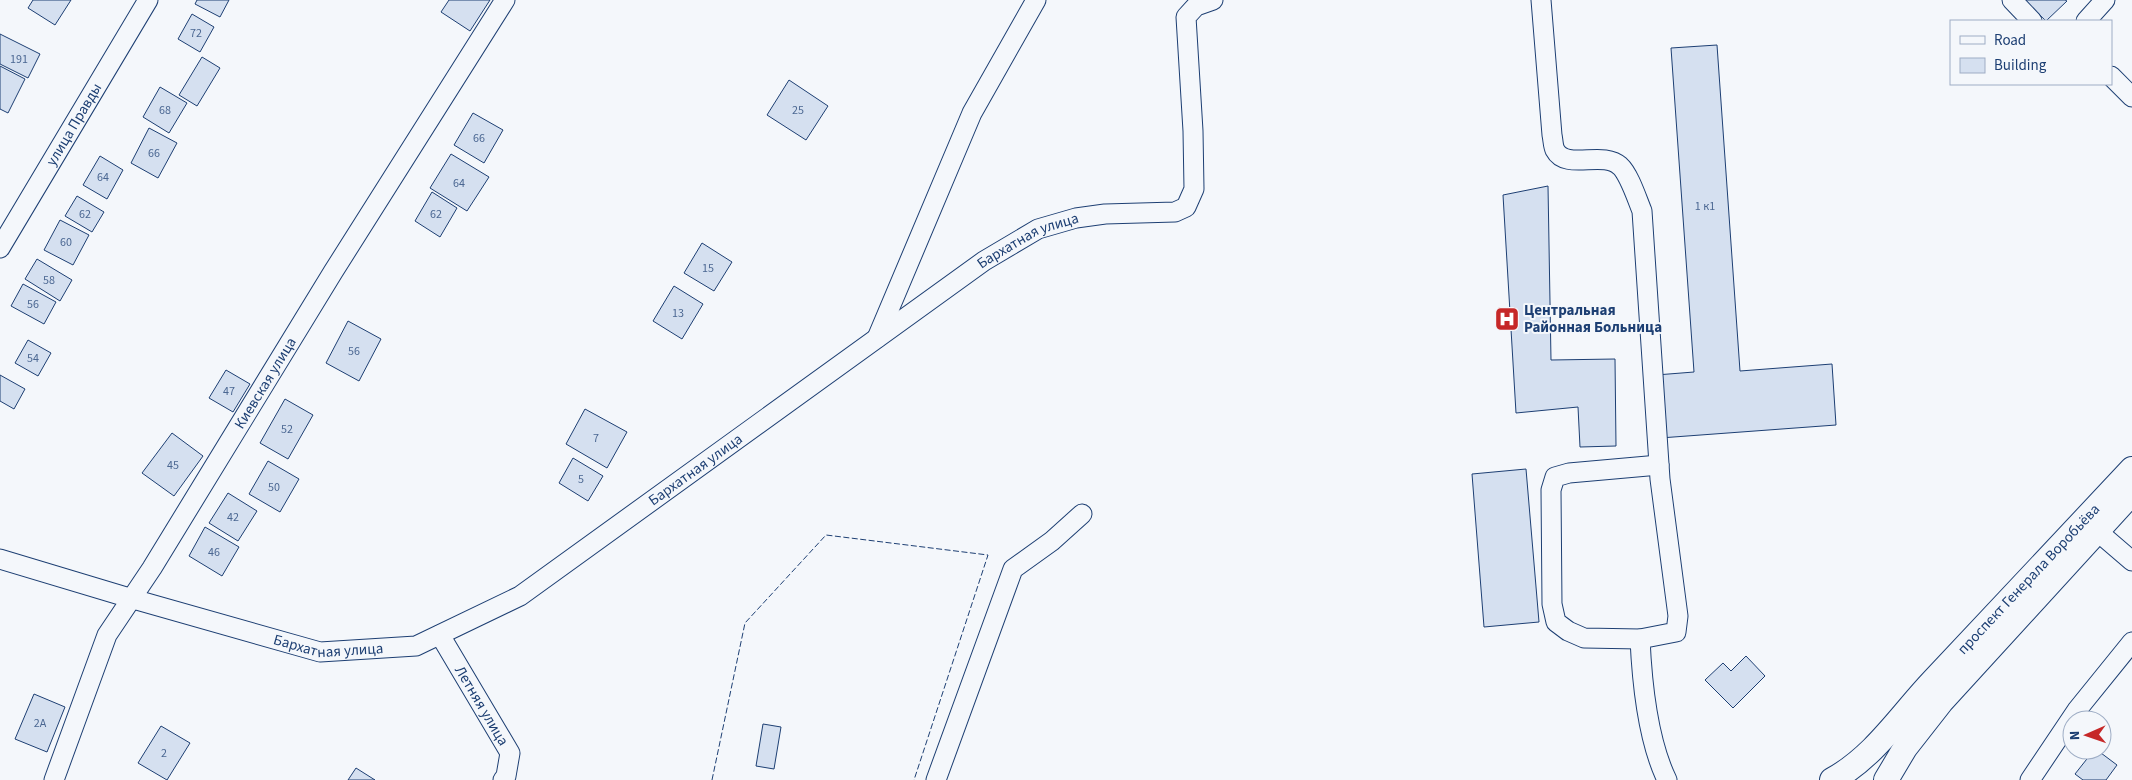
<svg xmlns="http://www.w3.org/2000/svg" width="2132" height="780" font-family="'Source Sans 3',sans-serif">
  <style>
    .building { fill: #d5e0f0; stroke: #1d3f73 }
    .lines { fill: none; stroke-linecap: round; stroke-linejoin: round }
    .minor-casing { stroke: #1d3f73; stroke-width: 21 }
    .major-casing { stroke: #1d3f73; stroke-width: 26 }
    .minor { stroke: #f4f7fb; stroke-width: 19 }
    .major { stroke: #f4f7fb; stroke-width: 24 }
    .fence { stroke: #1d3f73; stroke-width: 1; stroke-dasharray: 6 2.5; stroke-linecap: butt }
    .labels { text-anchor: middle; stroke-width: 4; stroke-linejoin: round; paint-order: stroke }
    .number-label { font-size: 12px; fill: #4b6792 }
    .street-label { font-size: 15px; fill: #1d3f73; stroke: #f4f7fb }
    .poi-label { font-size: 15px; font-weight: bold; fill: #1d3f73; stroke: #f4f7fb; text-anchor: start }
  </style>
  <rect width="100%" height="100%" fill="#f4f7fb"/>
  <path class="building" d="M33,0H71L55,25L28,8Z
    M197,0H229L220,17L195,4Z
    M449,0H490L470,31L441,12Z
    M2024,0H2065L2067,1L2046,21Z
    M192,14L214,27L200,52L178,39Z
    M0,34L40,54L28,78L0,64Z
    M1717,45L1740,371L1832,364L1836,425L1660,438L1656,375L1694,372L1671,48Z
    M202,57L220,68L197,106L179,95Z
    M0,66L25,79L8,113L0,109Z
    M789,80L828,106L806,140L767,115Z
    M160,87L187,103L169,133L143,117Z
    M473,113L503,130L484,163L454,145Z
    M149,128L177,143L158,178L131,163Z
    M451,154L489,177L467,211L430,188Z
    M100,156L123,170L107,199L83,185Z
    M1548,186L1551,360L1615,359L1616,446L1580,447L1578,407L1516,413L1503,195Z
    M432,192L457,208L440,237L415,221Z
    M77,196L104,212L92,232L65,216Z
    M60,220L89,235L73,265L44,250Z
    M702,243L732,262L714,291L684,273Z
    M37,259L72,280L60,301L25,279Z
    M23,284L56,302L44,324L11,306Z
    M674,286L703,304L682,339L653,321Z
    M348,321L381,339L359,381L326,363Z
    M28,340L51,353L38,376L15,363Z
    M226,370L250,384L233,412L209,398Z
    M0,375L25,389L14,409L0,401Z
    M285,399L313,415L288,459L260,443Z
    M585,409L627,432L607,468L566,444Z
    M172,433L203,456L174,496L142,473Z
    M573,458L603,476L588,501L559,483Z
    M268,461L299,479L280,512L249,494Z
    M1526,469L1539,622L1484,627L1472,474Z
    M228,493L257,511L238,541L209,523Z
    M205,527L239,547L222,576L189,556Z
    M1746,656L1765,676L1733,708L1705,680L1723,663L1731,671Z
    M34,694L65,707L47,752L15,739Z
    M763,724L781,727L774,769L756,766Z
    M161,726L190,743L167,780L138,763Z
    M2094,750H2097L2117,765L2106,780H2083L2075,774Z
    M356,768L375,780H348Z"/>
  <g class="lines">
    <defs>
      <g id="minor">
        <path d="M1541,0L1552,135C1553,139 1553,146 1555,150C1566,171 1603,150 1620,166C1629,174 1637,199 1642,211L1660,479L1678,616L1676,632L1640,639C1642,683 1648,741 1667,780"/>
        <path d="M2012,0L2032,21"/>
        <path d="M2086,21L2105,0"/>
        <path d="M2111,76L2132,97"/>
        <path id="s1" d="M0,248L148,0"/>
        <path d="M877,338L972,113L1036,0"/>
        <path d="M2097,531L2132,561"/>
        <path id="s2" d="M0,559L133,599L320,652L416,646L520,596L984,261L1038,229L1076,218L1105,214L1175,212L1186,207L1194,189L1193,131L1186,17L1196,6L1213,0"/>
        <path id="s3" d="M440,635L510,753L506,776L503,780"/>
        <path d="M1640,639L1584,638L1568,631L1556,622L1552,604L1551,490L1555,477L1569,473L1659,465"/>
        <path id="s4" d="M54,780L107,635L152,568L333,272L505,0"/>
        <path d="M936,780L1013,569L1052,541L1082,514"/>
        <path d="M2030,780L2077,710L2132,642"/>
      </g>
      <g id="major">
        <path id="s5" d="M1832,780C1874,757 1900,716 1932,682C1998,611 2065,540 2132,469"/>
        <path d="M1886,780L1905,748L1941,702L2132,493"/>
      </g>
    </defs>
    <use href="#minor" class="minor-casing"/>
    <use href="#major" class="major-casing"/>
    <use href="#minor" class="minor"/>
    <use href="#major" class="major"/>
    <path class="fence" d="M712,780L745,623L826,535L988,555L914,780"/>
  </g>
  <defs>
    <symbol id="hospital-square" viewBox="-11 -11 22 22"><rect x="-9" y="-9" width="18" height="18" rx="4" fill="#c62828" stroke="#f4f7fb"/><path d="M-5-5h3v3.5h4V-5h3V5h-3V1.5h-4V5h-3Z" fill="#fff"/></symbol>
  </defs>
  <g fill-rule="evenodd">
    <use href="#hospital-square" x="1493" y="305" width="28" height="28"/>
  </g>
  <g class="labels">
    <g class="number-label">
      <text x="196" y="37">72</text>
      <text x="19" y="63">191</text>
      <text x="165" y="114">68</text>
      <text x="798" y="114">25</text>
      <text x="479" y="142">66</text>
      <text x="154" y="157">66</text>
      <text x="103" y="181">64</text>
      <text x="459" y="187">64</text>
      <text x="1705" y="210">1 к1</text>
      <text x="85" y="218">62</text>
      <text x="436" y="218">62</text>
      <text x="66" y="246">60</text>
      <text x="708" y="272">15</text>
      <text x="49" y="284">58</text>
      <text x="33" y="308">56</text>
      <text x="678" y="317">13</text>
      <text x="354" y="355">56</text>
      <text x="33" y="362">54</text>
      <text x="229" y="395">47</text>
      <text x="287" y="433">52</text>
      <text x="596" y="442">7</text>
      <text x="173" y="469">45</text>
      <text x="581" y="483">5</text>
      <text x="274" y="491">50</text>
      <text x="233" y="521">42</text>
      <text x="214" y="556">46</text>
      <text x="40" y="727">2А</text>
      <text x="164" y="757">2</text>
    </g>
    <g class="street-label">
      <text dy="5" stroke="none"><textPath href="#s1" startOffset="144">улица Правды</textPath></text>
      <text dy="5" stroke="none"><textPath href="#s2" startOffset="1166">Бархатная улица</textPath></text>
      <text dy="5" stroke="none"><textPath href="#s4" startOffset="452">Киевская улица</textPath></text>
      <text dy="5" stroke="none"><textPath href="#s2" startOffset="761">Бархатная улица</textPath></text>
      <text dy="5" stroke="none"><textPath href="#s5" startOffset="282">проспект Генерала Воробьёва</textPath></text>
      <text dy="5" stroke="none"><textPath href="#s2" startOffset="341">Бархатная улица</textPath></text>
      <text dy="5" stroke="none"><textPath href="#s3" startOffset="82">Летняя улица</textPath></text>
    </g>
    <g class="poi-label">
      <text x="1524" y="315">Центральная<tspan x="1524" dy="17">Районная Больница</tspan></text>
    </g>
  </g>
  <rect x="1950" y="20" width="162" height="65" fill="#f4f7fb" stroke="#9eadc5"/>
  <rect x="1960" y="36" width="25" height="8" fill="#f4f7fb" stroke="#9eadc5"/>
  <text x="1994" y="45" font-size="15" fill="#1d3f73">Road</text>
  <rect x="1960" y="58" width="25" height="15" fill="#d5e0f0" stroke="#9eadc5"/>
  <text x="1994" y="70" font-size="15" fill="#1d3f73">Building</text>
  <g transform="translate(2087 735) rotate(268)"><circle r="24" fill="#f4f7fb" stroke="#9eadc5"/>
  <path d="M0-4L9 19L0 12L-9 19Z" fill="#c62828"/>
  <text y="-8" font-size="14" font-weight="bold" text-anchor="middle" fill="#1d3f73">N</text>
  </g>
</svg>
